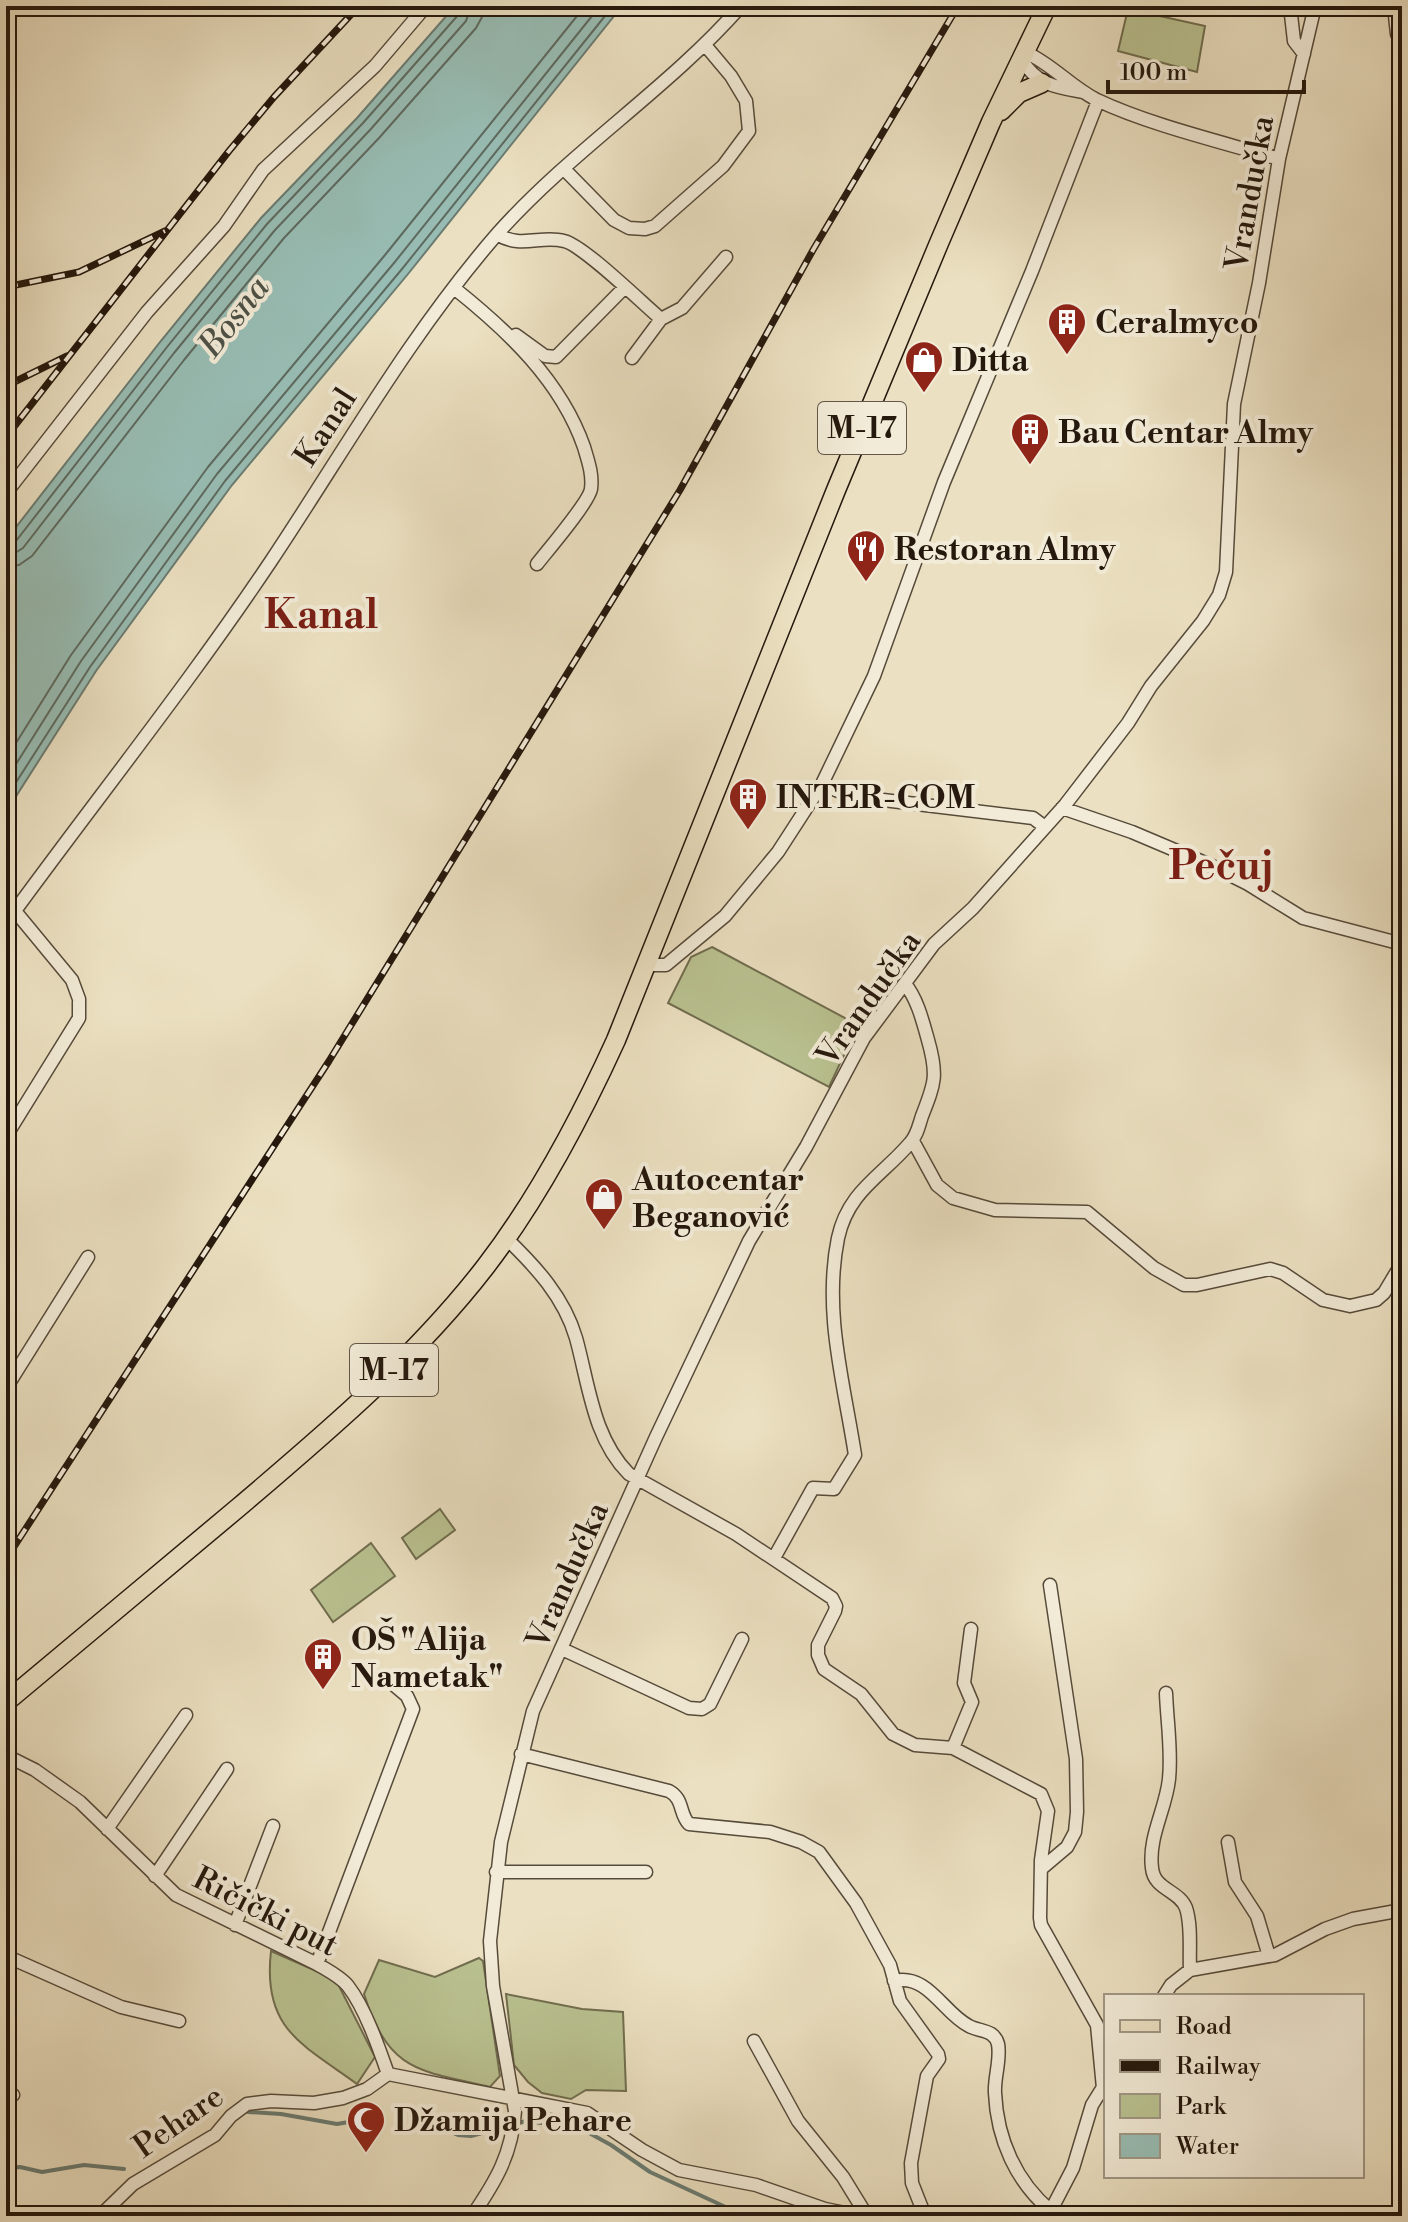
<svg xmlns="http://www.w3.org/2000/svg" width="1408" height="2222" font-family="'Libre Bodoni',serif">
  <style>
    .green { fill: #bac291; stroke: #706d4f; stroke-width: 2 }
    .water { fill: #98bdb4; stroke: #6a7b71; stroke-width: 2 }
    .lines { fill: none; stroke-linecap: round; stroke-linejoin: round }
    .shore { stroke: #5e6a60; stroke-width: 2 }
    .stream { stroke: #6a7b71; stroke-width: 4 }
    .street-casing { stroke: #564a3a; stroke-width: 15 }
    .primary-casing { stroke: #25180d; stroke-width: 21 }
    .street { stroke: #f2ebd7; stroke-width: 12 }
    .primary { stroke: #ebe0c1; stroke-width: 18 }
    .rail-casing { stroke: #25180d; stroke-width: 7 }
    .rail { stroke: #f2ebd7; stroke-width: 4; stroke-dasharray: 12; stroke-linecap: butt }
    .labels { text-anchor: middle; stroke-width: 8; stroke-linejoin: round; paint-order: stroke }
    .shield { fill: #f2ebd7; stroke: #62574a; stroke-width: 2 }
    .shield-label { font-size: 30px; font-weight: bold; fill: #25180d }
    .street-label { font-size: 32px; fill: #25180d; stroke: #f2ebd7 }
    .poi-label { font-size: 32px; font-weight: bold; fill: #25180d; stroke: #f2ebd7; text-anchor: start }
    .water-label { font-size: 34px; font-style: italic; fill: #4d5247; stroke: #f2ebd7 }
    .district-label { font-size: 40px; font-weight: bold; fill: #7a1f14; stroke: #f2ebd7 }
  </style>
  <rect width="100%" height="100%" fill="#ebe0c1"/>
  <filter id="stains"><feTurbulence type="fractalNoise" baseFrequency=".0025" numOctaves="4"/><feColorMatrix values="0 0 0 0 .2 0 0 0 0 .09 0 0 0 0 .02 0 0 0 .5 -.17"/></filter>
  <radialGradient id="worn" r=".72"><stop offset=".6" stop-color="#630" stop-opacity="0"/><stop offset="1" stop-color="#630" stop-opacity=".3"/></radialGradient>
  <path class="green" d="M1128,9L1205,26L1197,72L1118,51Z
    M712,947L858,1025L829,1087L668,1003L691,957Z
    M440,1509L455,1530L416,1559L402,1538Z
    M371,1543L395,1576L333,1622L311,1590Z
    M271,1951L323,1974L338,1984L375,2057L357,2084C302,2044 262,2029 271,1951Z
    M479,1958L483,1961L500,2076L490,2087C417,2070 389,2072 364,1994L379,1960L435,1977Z
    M506,1994L582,2009L623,2012L626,2091L586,2090L571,2099L542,2093L528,2082L514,2065Z"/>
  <path class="water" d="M455,6H622L408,274L232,485L96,671L6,812V540L160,342L261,218L357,118Z"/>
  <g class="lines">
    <path class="shore" d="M6,544L16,541L167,347L267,224L363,123L459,14L461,6
      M6,554L15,553L23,548L174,353L275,230L370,130L466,21L471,6
      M6,566L19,565L32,556L184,360L284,238L379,138L476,28L482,17L483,6
      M6,759L71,655L208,467L385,255L585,6
      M6,780L81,661L217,474L394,263L600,6
      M6,798L90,667L225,481L402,269L613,6"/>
    <path class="stream" d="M399,2107L414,2108L444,2129L458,2135L471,2136L526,2121L580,2128L611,2145L650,2172L745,2216
      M248,2112L281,2114L337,2124L349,2122
      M6,2168L20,2167L42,2172L84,2165L124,2169"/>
    <defs>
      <path id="street" d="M1290,6L1294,41L1304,54
        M1394,6L1397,34L1402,42
        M1025,52C1052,64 1071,87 1097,100C1150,125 1222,142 1279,159
        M1022,60C1037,85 1056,87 1083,92
        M564,169L614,220L629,228L645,229L655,226L723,166L749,131L746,101L731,76L705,45
        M497,234C520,249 541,235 564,241C583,245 642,303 661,319
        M454,288C508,331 561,381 584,447C588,461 593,474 591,489C589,502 548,550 537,564
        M516,335L545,356L556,357L624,288
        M632,358L661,319L682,308L726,257
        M6,493L147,312L224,226L263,170L375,66L426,6
        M822,784L850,796L1033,818L1045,827
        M1062,808L1132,832L1210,865L1248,884L1303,918L1402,944
        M6,923C94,802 188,685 271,561C345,450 410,334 498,233C572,150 668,89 741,6
        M647,965H666L725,916L778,852L822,784L874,676L944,482L1032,271L1098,101
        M6,1136L79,1018V999L72,980L15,911
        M913,1141L937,1185L953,1198L995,1210L1087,1212L1154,1268L1184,1285H1197L1270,1269L1283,1273L1323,1300L1350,1306L1376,1300L1384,1293L1402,1263
        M506,1238C536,1267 564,1297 576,1338C589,1385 593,1438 629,1474L736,1534L832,1598L836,1606L835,1611L818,1645V1655L824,1669L861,1694L893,1734L915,1745L953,1748L1041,1794L1048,1811L1041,1860L1040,1918L1041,1925L1097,2025L1103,2088
        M6,1388L88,1257
        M774,1558L813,1488L834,1489L855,1455C844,1383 823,1312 838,1238C848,1191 882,1176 910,1143C917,1136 919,1125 922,1116C935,1083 938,1075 928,1040C923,1022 917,998 905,984
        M562,1649L689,1708L702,1709L710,1704L742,1639
        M1166,1693C1167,1721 1172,1751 1169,1779C1166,1809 1148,1837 1152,1868C1154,1890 1179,1890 1186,1908C1192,1926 1189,1951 1190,1970
        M953,1748L972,1702L964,1683L971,1629
        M521,1754L669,1791C684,1799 679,1814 689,1824L770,1832L801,1842L819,1852L856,1903L890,1965L900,2001L938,2054L939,2059L927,2076L911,2163L912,2183L925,2216
        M6,1761L13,1759L35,1770L80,1802L176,1895L317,1964C327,1970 341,1977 348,1986C365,2008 379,2048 388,2074
        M107,1829L186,1715
        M1228,1842L1235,1882L1257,1916L1269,1956
        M1041,1869L1067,1847L1075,1832L1077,1812L1076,1759L1050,1585
        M496,1872H646
        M155,1876L227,1769
        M235,1925L273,1826
        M6,1956L121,2007L179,2021
        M317,1964L413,1709L407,1696L387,1679
        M894,1981C928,1973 943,2013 969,2026C980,2032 994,2029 998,2044C1001,2060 994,2077 995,2093C997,2139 1016,2182 1051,2211
        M1164,1996L1171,1985L1190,1970L1275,1955L1325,1929L1353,1919L1402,1910
        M754,2041L798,2121L843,2177L867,2216
        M388,2074L587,2113L642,2150L679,2170L756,2185L825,2209L860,2216
        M6,2092L13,2095
        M100,2216L133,2184L215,2135L231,2116L247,2104L271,2101L314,2103L343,2098L367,2089L388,2074
        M472,2216C496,2181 512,2154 515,2111L493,1986L490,1941L501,1842L533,1711L656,1437L749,1241L806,1147L864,1038L934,944L973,908L1065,805L1128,723L1151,686L1203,621L1219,595L1226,572L1234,404L1259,283L1279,159L1315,6
        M1048,2216L1073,2168L1092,2105L1105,2084"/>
      <path id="primary" d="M1001,111L1019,93L1042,83
        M6,1702C84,1637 161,1572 239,1507C327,1432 415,1358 486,1266C539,1197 580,1119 616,1040L836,490L939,243L991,122L1047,6"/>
    </defs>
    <use href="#street" class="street-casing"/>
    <use href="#primary" class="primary-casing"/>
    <use href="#street" class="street"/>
    <use href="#primary" class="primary"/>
    <defs>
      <path id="rail" d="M6,287L79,272L165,231
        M6,386L67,356
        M6,437L229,151L274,97L359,6
        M6,1559L329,1061L680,490L813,250L958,6"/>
    </defs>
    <use href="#rail" class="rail-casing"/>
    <use href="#rail" class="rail"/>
  </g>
  <defs>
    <symbol id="building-pin" viewBox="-11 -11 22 30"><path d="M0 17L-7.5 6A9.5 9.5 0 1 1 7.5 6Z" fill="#8f2418" stroke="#f2ebd7"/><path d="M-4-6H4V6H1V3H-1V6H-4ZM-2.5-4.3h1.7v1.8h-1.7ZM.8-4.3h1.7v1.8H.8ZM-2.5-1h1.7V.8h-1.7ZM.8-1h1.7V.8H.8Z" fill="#fff"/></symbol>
    <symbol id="shop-pin" viewBox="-11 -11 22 30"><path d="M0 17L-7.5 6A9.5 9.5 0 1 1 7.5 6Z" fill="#8f2418" stroke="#f2ebd7"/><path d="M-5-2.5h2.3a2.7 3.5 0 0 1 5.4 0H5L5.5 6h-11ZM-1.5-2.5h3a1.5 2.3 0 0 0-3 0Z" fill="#fff"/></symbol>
    <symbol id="restaurant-pin" viewBox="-11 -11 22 30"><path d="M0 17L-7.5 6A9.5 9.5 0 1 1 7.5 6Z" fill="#8f2418" stroke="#f2ebd7"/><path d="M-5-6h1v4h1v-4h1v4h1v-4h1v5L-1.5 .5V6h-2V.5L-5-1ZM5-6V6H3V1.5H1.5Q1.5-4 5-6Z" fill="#fff"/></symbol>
    <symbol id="mosque-pin" viewBox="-11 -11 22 30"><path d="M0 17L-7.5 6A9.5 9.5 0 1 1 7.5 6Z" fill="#8f2418" stroke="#f2ebd7"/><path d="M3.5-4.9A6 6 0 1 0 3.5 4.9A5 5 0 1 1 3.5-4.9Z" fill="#fff"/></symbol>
  </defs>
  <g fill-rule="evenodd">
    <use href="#building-pin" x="1045" y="300" width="44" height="60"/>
    <use href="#shop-pin" x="902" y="338" width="44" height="60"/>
    <use href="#building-pin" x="1008" y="410" width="44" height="60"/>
    <use href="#restaurant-pin" x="844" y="527" width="44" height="60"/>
    <use href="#building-pin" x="726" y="775" width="44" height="60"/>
    <use href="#shop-pin" x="582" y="1175" width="44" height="60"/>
    <use href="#building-pin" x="301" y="1635" width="44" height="60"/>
    <use href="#mosque-pin" x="344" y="2098" width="44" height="60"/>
  </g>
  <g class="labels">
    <g class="shield">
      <rect x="818" y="402" width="88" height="52" rx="6"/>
      <rect x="350" y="1344" width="88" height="52" rx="6"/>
    </g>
    <g class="shield-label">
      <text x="862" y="438">M-17</text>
      <text x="394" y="1380">M-17</text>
    </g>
    <g class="street-label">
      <text transform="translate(1249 193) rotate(-80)" y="11">Vrandučka</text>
      <text transform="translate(325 427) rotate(-57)" y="11">Kanal</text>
      <text transform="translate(868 998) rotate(-55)" y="11">Vrandučka</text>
      <text transform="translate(567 1575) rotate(-66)" y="11">Vrandučka</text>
      <text transform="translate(266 1911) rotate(27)" y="11">Ričički put</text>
      <text transform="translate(178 2121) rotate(-35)" y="11">Pehare</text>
    </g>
    <g class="poi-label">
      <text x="1095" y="333">Ceralmyco</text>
      <text x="952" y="371">Ditta</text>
      <text x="1058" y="443">Bau Centar Almy</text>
      <text x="894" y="560">Restoran Almy</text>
      <text x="776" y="808">INTER-COM</text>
      <text x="632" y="1190">Autocentar<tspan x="632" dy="37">Beganović</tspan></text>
      <text x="351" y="1650">OŠ "Alija<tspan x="351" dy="37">Nametak"</tspan></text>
      <text x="394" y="2131">Džamija Pehare</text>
    </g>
    <g class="water-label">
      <text transform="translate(233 316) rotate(-52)" y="12">Bosna</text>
    </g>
    <g class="district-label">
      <text x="321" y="628">Kanal</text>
      <text x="1221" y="879">Pečuj</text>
    </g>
  </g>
  <rect width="1408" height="2222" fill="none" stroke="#ebe0c1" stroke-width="32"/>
  <rect x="8" y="8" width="1392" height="2206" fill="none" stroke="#25180d" stroke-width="4"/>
  <rect x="16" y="16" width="1376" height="2190" fill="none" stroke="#25180d" stroke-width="2"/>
  <rect x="1104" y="1994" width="260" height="184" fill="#f2ebd7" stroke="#a09786" stroke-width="2"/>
  <rect x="1120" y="2020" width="40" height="12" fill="#ebe0c1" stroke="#a09786" stroke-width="2"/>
  <text x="1176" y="2034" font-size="24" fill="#25180d">Road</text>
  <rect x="1120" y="2060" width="40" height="12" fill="#25180d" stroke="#a09786" stroke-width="2"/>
  <text x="1176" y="2074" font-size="24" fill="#25180d">Railway</text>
  <rect x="1120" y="2094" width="40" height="24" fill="#bac291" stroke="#a09786" stroke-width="2"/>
  <text x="1176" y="2114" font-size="24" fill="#25180d">Park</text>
  <rect x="1120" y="2134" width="40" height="24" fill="#98bdb4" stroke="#a09786" stroke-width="2"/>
  <text x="1176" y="2154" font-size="24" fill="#25180d">Water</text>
  <path d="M1108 80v12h196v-12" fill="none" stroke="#25180d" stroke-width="4"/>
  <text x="1120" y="80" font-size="24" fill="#25180d" stroke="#f2ebd7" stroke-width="6" paint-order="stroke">100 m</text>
  <rect width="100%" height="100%" filter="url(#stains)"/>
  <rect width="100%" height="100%" fill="url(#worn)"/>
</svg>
